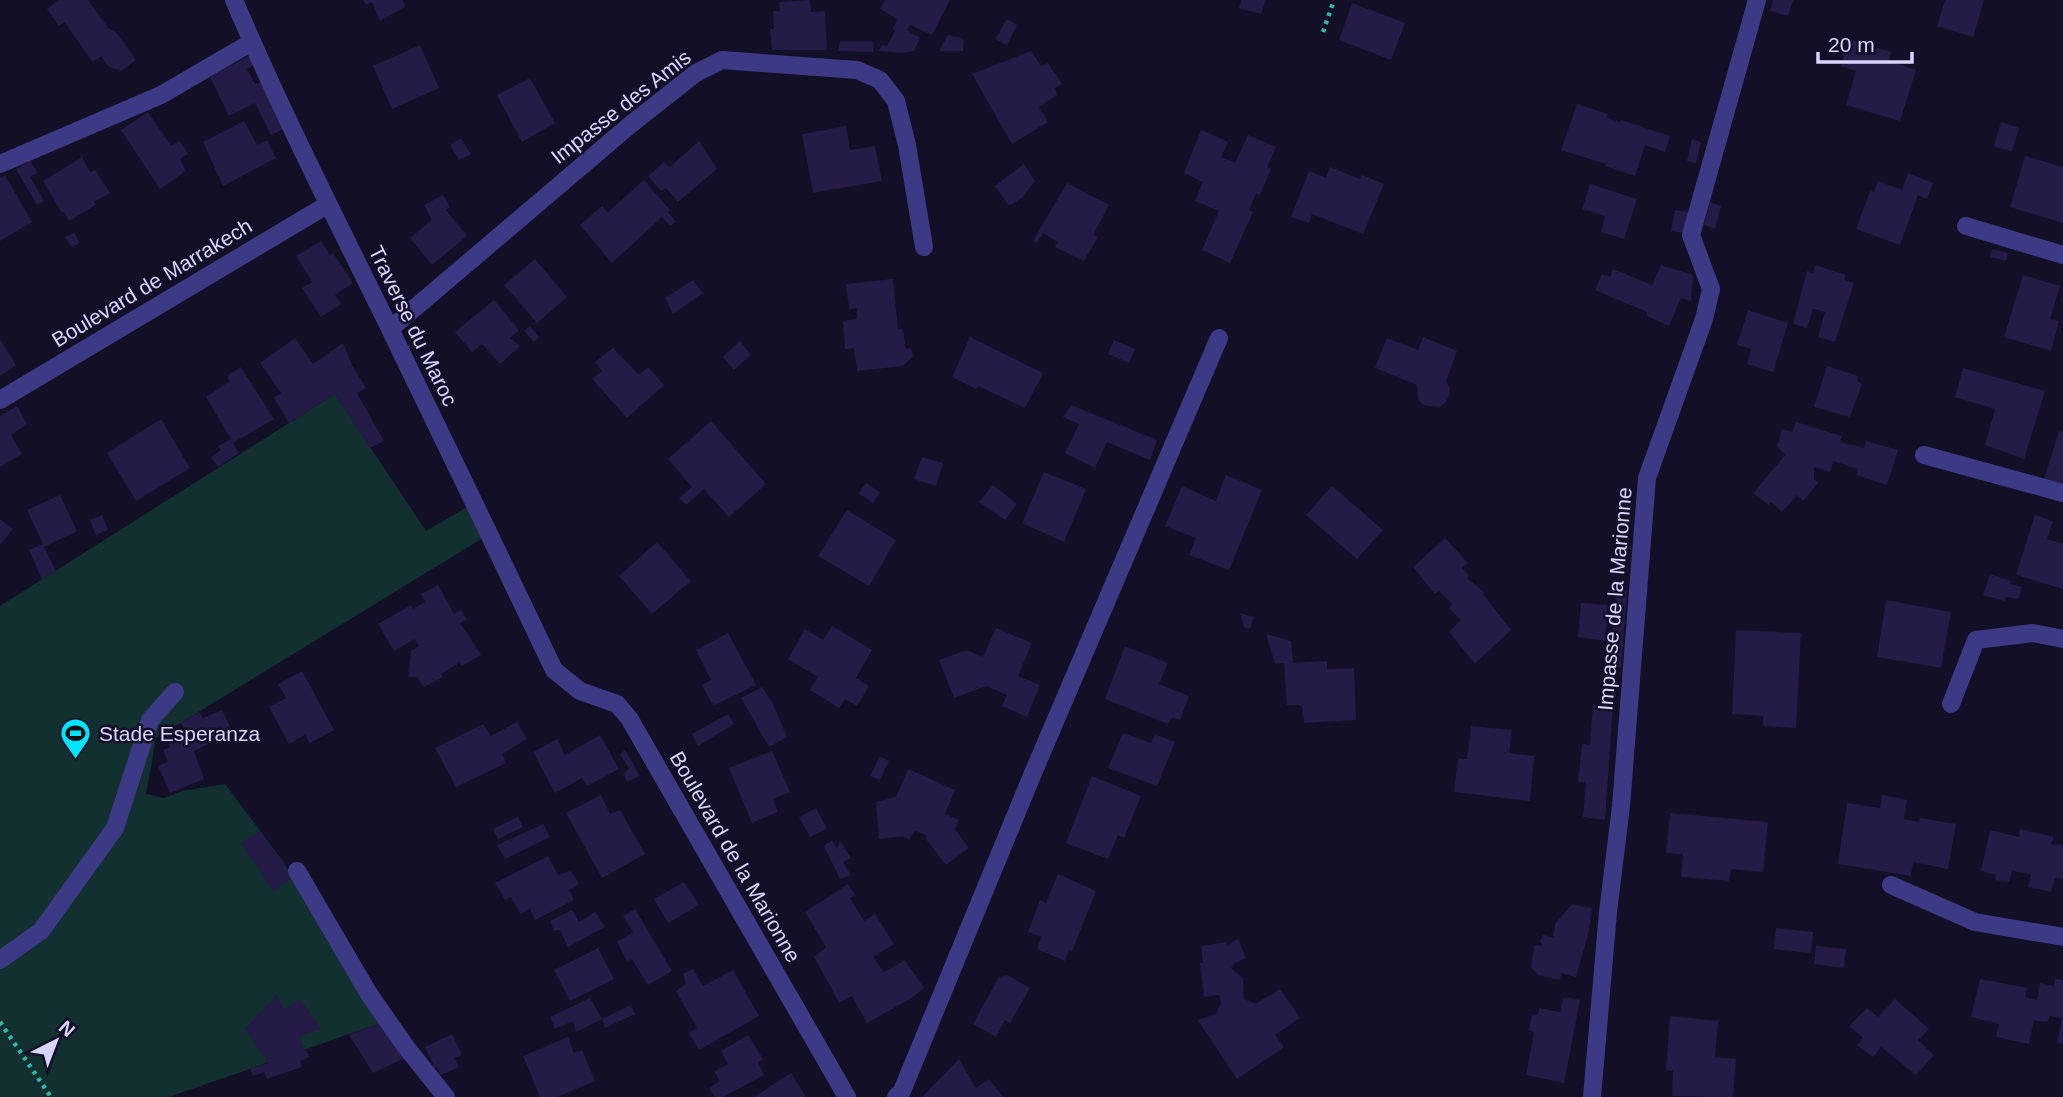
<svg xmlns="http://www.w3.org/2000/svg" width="2063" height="1097" font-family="Arial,sans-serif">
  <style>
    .green { fill: #12302f }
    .building { fill: #241b47 }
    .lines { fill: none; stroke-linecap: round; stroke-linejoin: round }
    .path { stroke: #2fb8b0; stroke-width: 4.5; stroke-dasharray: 3.5 5; stroke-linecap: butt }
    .service { stroke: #3d3a85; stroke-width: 18 }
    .minor { stroke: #3d3a85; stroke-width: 18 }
    .labels { text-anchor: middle; stroke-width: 5; stroke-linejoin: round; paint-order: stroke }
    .street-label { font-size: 21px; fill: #d9d4ff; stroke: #130f26 }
    .poi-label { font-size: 21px; fill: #d9d4ff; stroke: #130f26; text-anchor: start }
  </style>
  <rect width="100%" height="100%" fill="#130f26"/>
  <path class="green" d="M335,394L426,531L467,507L483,538L156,738L146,794L164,798L182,791L225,784L282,860L381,1023L169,1097H0V606Z"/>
  <path class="building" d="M59,0H88L109,29L115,31L136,60L121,71L108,66L101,56L93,62L64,22L59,26L47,9Z
    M363,0H403L405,7L380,21L372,2L366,5Z
    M810,0L811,12L825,11L827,50H772L770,29H774L773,11H780L779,2Z
    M885,0H950L932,35L910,25L907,30L920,38L914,51L902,53L878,51L882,45L887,46L895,31L893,29L897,19L880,9Z
    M1241,0H1266L1261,14L1239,8Z
    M1773,0H1793L1788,16L1770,11Z
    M1945,0H1984L1973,37L1937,26Z
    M1352,3L1405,23L1391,60L1339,40Z
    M1007,19L1017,25L1007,45L995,39Z
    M948,35L964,39L963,51H939Z
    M1849,39L1891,52L1889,61L1916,70L1900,121L1846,105L1856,71L1841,66Z
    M840,41H873V52L838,51Z
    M420,45L439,88L392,109L373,66Z
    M1031,51L1041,66L1048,63L1062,84L1055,88L1057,95L1039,107L1048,122L1012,144L972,74Z
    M250,55L254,65L247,69L255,84L262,82L284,129L271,135L255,103L229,116L210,77Z
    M530,78L555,123L522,142L497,95Z
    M1577,104L1608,114L1607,118L1620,122L1621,120L1670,136L1665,152L1645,145L1635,176L1605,166L1606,164L1561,150Z
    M148,112L171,146L180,141L188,154L180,159L186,171L160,189L121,130Z
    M244,121L257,145L267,140L276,158L223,186L203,142Z
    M2001,122L2019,128L2012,152L1994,146Z
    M846,126L850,150L875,146L882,181L813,193L802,134Z
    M1201,130L1228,142L1221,157L1235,163L1248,135L1276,147L1267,167L1271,169L1260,195L1256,194L1249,210L1253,212L1230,263L1202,250L1219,211L1195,201L1203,182L1184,173Z
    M461,138L471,154L459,160L450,145Z
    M1692,139L1701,142L1696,163L1687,161Z
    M699,141L717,169L678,202L666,188L661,191L648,176L664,162L670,167Z
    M2025,156L2063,167V223L2010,207Z
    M82,157L90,172L95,170L110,193L94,202L96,205L69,221L64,211L62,213L43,181Z
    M30,161L38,173L30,177L44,201L37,205L16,169Z
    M1024,164L1035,181L1023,197L1009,206L995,186Z
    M1330,167L1360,179L1362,175L1384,184L1363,234L1312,214L1309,223L1291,217L1309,171L1326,178Z
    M1908,173L1933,183L1927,199L1918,195L1900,245L1856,229L1870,191L1874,192L1878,181L1902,190Z
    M5,175L32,222L0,241V178Z
    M644,180L670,210L668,212L676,222L670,226L662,217L612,263L580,225L602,206L608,212Z
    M1067,183L1109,205L1093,235L1098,237L1084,261L1055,247L1058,242L1043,233L1037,243L1033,241Z
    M1590,184L1637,199L1624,239L1601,232L1605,216L1582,209Z
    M443,195L450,207L446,210L467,236L432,265L410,238L432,220L424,205Z
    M1710,202L1721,206L1715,229L1704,225Z
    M1675,210L1689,212L1683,233L1671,231Z
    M74,233L80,243L72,247L65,237Z
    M321,241L330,255L333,253L353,283L335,295L341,304L321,317L302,288L312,282L296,256Z
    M1992,249L2008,253L2006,261L1990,257Z
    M535,259L567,297L537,323L504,285Z
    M1661,265L1693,275L1691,301L1681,298L1669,326L1647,316V312L1595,290L1602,274L1610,277L1613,269L1652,285Z
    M1815,265L1846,275L1844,280L1854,283L1835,342L1818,337L1825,312L1813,309L1807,328L1793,324L1807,271L1813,273Z
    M2023,275L2060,286L2050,319L2059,321L2051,351L2004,337Z
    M893,279L898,329H903L906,349L911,348L913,356L903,366L857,371L854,348L845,349L843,321L857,319V308L849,309L846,284Z
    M693,280L703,293L673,314L665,298Z
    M494,300L519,330L510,338L520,346L500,364L482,344L472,352L455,332Z
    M1748,310L1788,323L1773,372L1747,364L1751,349L1737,345Z
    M530,326L539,337L534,342L524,331Z
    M970,337L1043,373L1025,408L978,386L976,389L952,377Z
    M1423,337L1457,351L1446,381L1450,388L1449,396L1446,402L1439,407L1423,405L1418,399L1417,385L1375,368L1387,338L1418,350Z
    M295,338L313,364L343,343L352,365L366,388L357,393L384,441L370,448L335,394L289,423L274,398L281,393L260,363Z
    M0,339L16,365L0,376Z
    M1114,340L1135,349L1129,363L1108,354Z
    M740,341L751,355L734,370L723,357Z
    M613,348L639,375L648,367L664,385L627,418L592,379L602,371L595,362Z
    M1827,366L1858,376L1857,381L1862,384L1850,417L1814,407Z
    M241,367L274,419L233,443L239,453L218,467L211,457L221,450L218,446L231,439L206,397L230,381L227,376Z
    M1963,368L2045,391L2024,459L1985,445L1995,409L1955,397Z
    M1071,405L1157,440L1150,460L1107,442L1095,468L1065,453L1079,424L1063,417Z
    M17,406L27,424L11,435L22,454L0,467V416Z
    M161,419L190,468L136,501L107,453Z
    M711,421L766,484L729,517L704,489L686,505L679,498L692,487L668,459Z
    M1796,422L1842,436L1840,442L1864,448L1866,441L1898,450L1887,485L1856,475L1858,469L1833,461L1830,472L1814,467V479L1818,483L1803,501L1797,495L1782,512L1771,502L1769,505L1753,493L1785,455L1777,446L1782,429L1792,432Z
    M2059,431L2063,432V484L2044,479Z
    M922,457L943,463L936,486L914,479Z
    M1044,472L1086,489L1064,542L1022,523Z
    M1226,475L1262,490L1229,570L1189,555L1196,538L1165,526L1182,486L1216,501Z
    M866,483L880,492L873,503L858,493Z
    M993,485L1017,504L1005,520L979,502Z
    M1332,486L1383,530L1357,559L1306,515Z
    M60,495L77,531L44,547L56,571L42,579L29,550L43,544L27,510Z
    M847,510L896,540L869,586L818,556Z
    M102,515L108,530L96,535L90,520Z
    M2035,515L2053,521L2047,539L2063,544V589L2016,575Z
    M0,519L13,529L0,545Z
    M1445,538L1468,563L1462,568L1469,575L1467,578L1484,592L1482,593L1511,630L1475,664L1449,632L1461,620L1449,608L1452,604L1439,591L1435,594L1413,567Z
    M657,542L691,581L652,614L619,576Z
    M1990,574L2011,581L2010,584L2022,587L2018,599L2006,597L2005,601L1983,595Z
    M438,585L454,614L461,610L467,619L460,623L481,655L462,666L459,663L441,674L443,677L424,687L417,677H408L411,651L419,646L415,639L394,651L378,624L411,605L413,609L425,602L421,594Z
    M1617,589L1627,590L1621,667H1613V661H1610Z
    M1886,600L1951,612L1941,668L1877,657Z
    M1581,603L1608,605L1605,641L1578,637Z
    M1240,613L1254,617L1250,629L1244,627Z
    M832,626L872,650L856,678L869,686L857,706L845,699L839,708L810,690L818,677L788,659L805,629L823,640Z
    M996,628L1032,643L1018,676L1040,685L1027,717L1002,706L1007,695L986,686L954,698L939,660L967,650L983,657Z
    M1736,630L1801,633L1796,728L1763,726V716L1732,714Z
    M728,633L756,685L713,706L702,685L711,680L696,650Z
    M1266,634L1291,641L1293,663L1327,661V669L1354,668L1356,720L1304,723L1302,705H1287L1284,663L1275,664Z
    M1125,646L1168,663L1159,684L1189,696L1180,720L1172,717L1168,724L1105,699Z
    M302,671L334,730L310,743L305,735L289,744L269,707L286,698L278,684Z
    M762,687L773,704L787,737L769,747L741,698Z
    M1593,704L1613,705L1605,820L1583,817L1586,782H1578L1582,744L1590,745Z
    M222,710L233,733L194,751L204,779L170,793L158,766L168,762L163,750L170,747L167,737L184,729L181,723L199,712L203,718Z
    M728,714L734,724L698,746L692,734Z
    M517,722L527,739L502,754L506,763L456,787L435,748L483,724L491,736Z
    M1471,726L1512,730L1509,753L1534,756L1530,801L1454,792L1458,759H1467Z
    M1123,733L1151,743L1155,734L1175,742L1157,786L1108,768Z
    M600,735L619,769L587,786L582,778L555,793L533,752L557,739L565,755Z
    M625,750L640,776L627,782L623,774L629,769L620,754Z
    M772,751L790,792L773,799L778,812L752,823L729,768Z
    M880,756L889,761L880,780L870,776Z
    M908,769L955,790L945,814L959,820L955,829L969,848L946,865L926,839L927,836L915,830L909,840L903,836L879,839L876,802L896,797Z
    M1092,776L1141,796L1124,838L1118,835L1108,859L1066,843Z
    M601,795L610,814L620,810L645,854L602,878L566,813Z
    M1882,795L1907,800L1904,819L1919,822L1920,818L1956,824L1948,869L1913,862L1911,876L1838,864L1847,803L1880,808Z
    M816,808L827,829L810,837L799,817Z
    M1670,813L1768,822L1763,872L1731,869L1729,881L1681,877L1683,854L1666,853Z
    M518,817L523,827L498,839L493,829Z
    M543,824L550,837L505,859L497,845Z
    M2020,829L2054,837L2051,844L2063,845V879L2055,878L2051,892L2028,887L2031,874L2012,871L2009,882L1995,880L1996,875L1981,871L1990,830L2019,837Z
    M260,831L293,878L273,891L241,843Z
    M832,840L837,849L840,841L851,858L843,862L851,875L840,879L824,846Z
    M548,856L558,875L571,871L579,884L569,890L574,900L535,920L530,909L521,914L511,897L505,900L495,883Z
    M1058,874L1096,891L1072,951L1069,950L1065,961L1037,949L1041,937L1028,932L1040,900L1046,903Z
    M684,882L699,905L668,923L654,899Z
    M848,884L855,895L850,898L864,921L875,914L894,944L873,957L884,972L905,960L924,988L910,999L867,1023L852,996L839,1003L828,982L814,957L826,947L805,912Z
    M1572,904L1592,908L1588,935L1576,977L1561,973L1560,980L1538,975L1531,967L1534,946L1543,945L1540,941L1543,935L1553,937L1555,924Z
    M635,909L672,971L648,985L632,959L627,961L617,942L633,932L623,916Z
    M572,910L579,922L595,912L605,927L568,947L560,930L554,931L550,921Z
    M1776,928L1813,932L1811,953L1774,949Z
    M1238,939L1246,958L1235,963L1231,968L1243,978L1244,999L1255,1004L1280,989L1300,1018L1275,1035L1284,1047L1237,1079L1198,1020L1216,1014L1221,1002L1219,995L1204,997L1200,963H1203L1201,946L1226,942L1227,945Z
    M1816,946L1846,949L1844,968L1814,964Z
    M598,948L614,979L570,1001L554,970Z
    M693,969L703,986L733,970L759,1016L699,1050L689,1033L697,1028L676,991L686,984L683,974Z
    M1007,975L1030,988L1010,1023L1005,1020L996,1037L973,1024L999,977Z
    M1980,979L2027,988L2025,997L2037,1000L2040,983L2054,986L2055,979L2063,980V1018L2050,1016L2047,1022L2034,1020L2029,1044L1996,1037L1999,1024L1971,1017Z
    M277,994L283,1010L300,999L321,1029L300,1036L304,1051L307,1050L309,1057L300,1061L302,1067L267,1079L264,1072L253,1076L250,1069L268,1063L245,1029Z
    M1563,997L1580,1000L1564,1083L1526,1075L1534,1033L1529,1030L1532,1015L1538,1014L1539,1008L1560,1012Z
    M590,998L602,1019L576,1032L573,1021L555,1029L550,1017Z
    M1895,999L1929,1029L1918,1040L1934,1055L1916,1075L1881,1047L1873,1057L1857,1045L1863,1038L1849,1026L1867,1008L1878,1017Z
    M631,1005L635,1014L605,1028L602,1019Z
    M1670,1016L1718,1021L1715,1057L1736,1059L1733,1097L1672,1096L1673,1071L1666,1070Z
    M2062,1018L2063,1019V1044L2057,1043Z
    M381,1023L405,1058L373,1073L349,1035Z
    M452,1034L462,1055L455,1058L459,1067L441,1075L437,1066L435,1068L425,1047Z
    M748,1035L763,1059L758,1062L764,1075L723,1097H715L709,1088L720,1081L714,1072L728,1064L721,1051Z
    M568,1037L574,1053L582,1050L595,1081L557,1097H540L523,1056Z
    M959,1059L976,1088L989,1079L1003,1097H922Z
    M791,1073L806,1097H754Z"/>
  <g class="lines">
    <path class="path" d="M1323,32L1334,0
      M0,1022L51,1097"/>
    <path class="service" d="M0,164L161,95L252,42
      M1951,704L1976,640L2033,633L2063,639
      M1891,885L1975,922L2063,937
      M0,960L41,931L115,828L150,720L175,692"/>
    <path class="minor" d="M234,0C282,113 337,221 391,331C446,443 500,557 554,670L580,691L617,704L629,718L847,1097
      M1966,226L2063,255
      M390,329L630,125L696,73L722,60L857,70L880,80L896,101L907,145L924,247
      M0,400L327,205
      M1924,455L2063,493
      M297,871L369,994L406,1047L446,1097
      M896,1097L902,1091L1033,773L1219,338
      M1592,1097L1608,912L1621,806L1647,478L1704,319L1711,289L1691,235L1757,0"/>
  </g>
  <defs>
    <symbol id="stadium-pin" viewBox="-11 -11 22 30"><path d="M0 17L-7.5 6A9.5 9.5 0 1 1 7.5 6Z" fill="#00e5ff" stroke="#130f26"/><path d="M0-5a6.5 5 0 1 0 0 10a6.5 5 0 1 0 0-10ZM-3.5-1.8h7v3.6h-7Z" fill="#111"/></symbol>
  </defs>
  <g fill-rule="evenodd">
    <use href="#stadium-pin" x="58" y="716" width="35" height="47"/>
  </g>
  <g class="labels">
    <g class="street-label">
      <text transform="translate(621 107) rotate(-38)" y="7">Impasse des Amis</text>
      <text transform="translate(152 283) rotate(-31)" y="7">Boulevard de Marrakech</text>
      <text transform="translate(413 326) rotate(64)" y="7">Traverse du Maroc</text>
      <text transform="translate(1615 599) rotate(-85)" y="7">Impasse de la Marionne</text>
      <text transform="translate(735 857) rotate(60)" y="7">Boulevard de la Marionne</text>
    </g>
    <g class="poi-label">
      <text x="99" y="741">Stade Esperanza</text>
    </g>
  </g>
  <g transform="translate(56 1041) rotate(42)" stroke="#130f26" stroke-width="5" paint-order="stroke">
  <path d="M0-5L12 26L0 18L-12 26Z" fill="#d9d4ff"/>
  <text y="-10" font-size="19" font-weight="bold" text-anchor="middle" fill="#d9d4ff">N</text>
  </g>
  <path d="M1818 52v10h94v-10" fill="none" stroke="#d9d4ff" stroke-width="3.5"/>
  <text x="1828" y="52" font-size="21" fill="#d9d4ff" stroke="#130f26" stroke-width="5" paint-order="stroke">20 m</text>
</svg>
